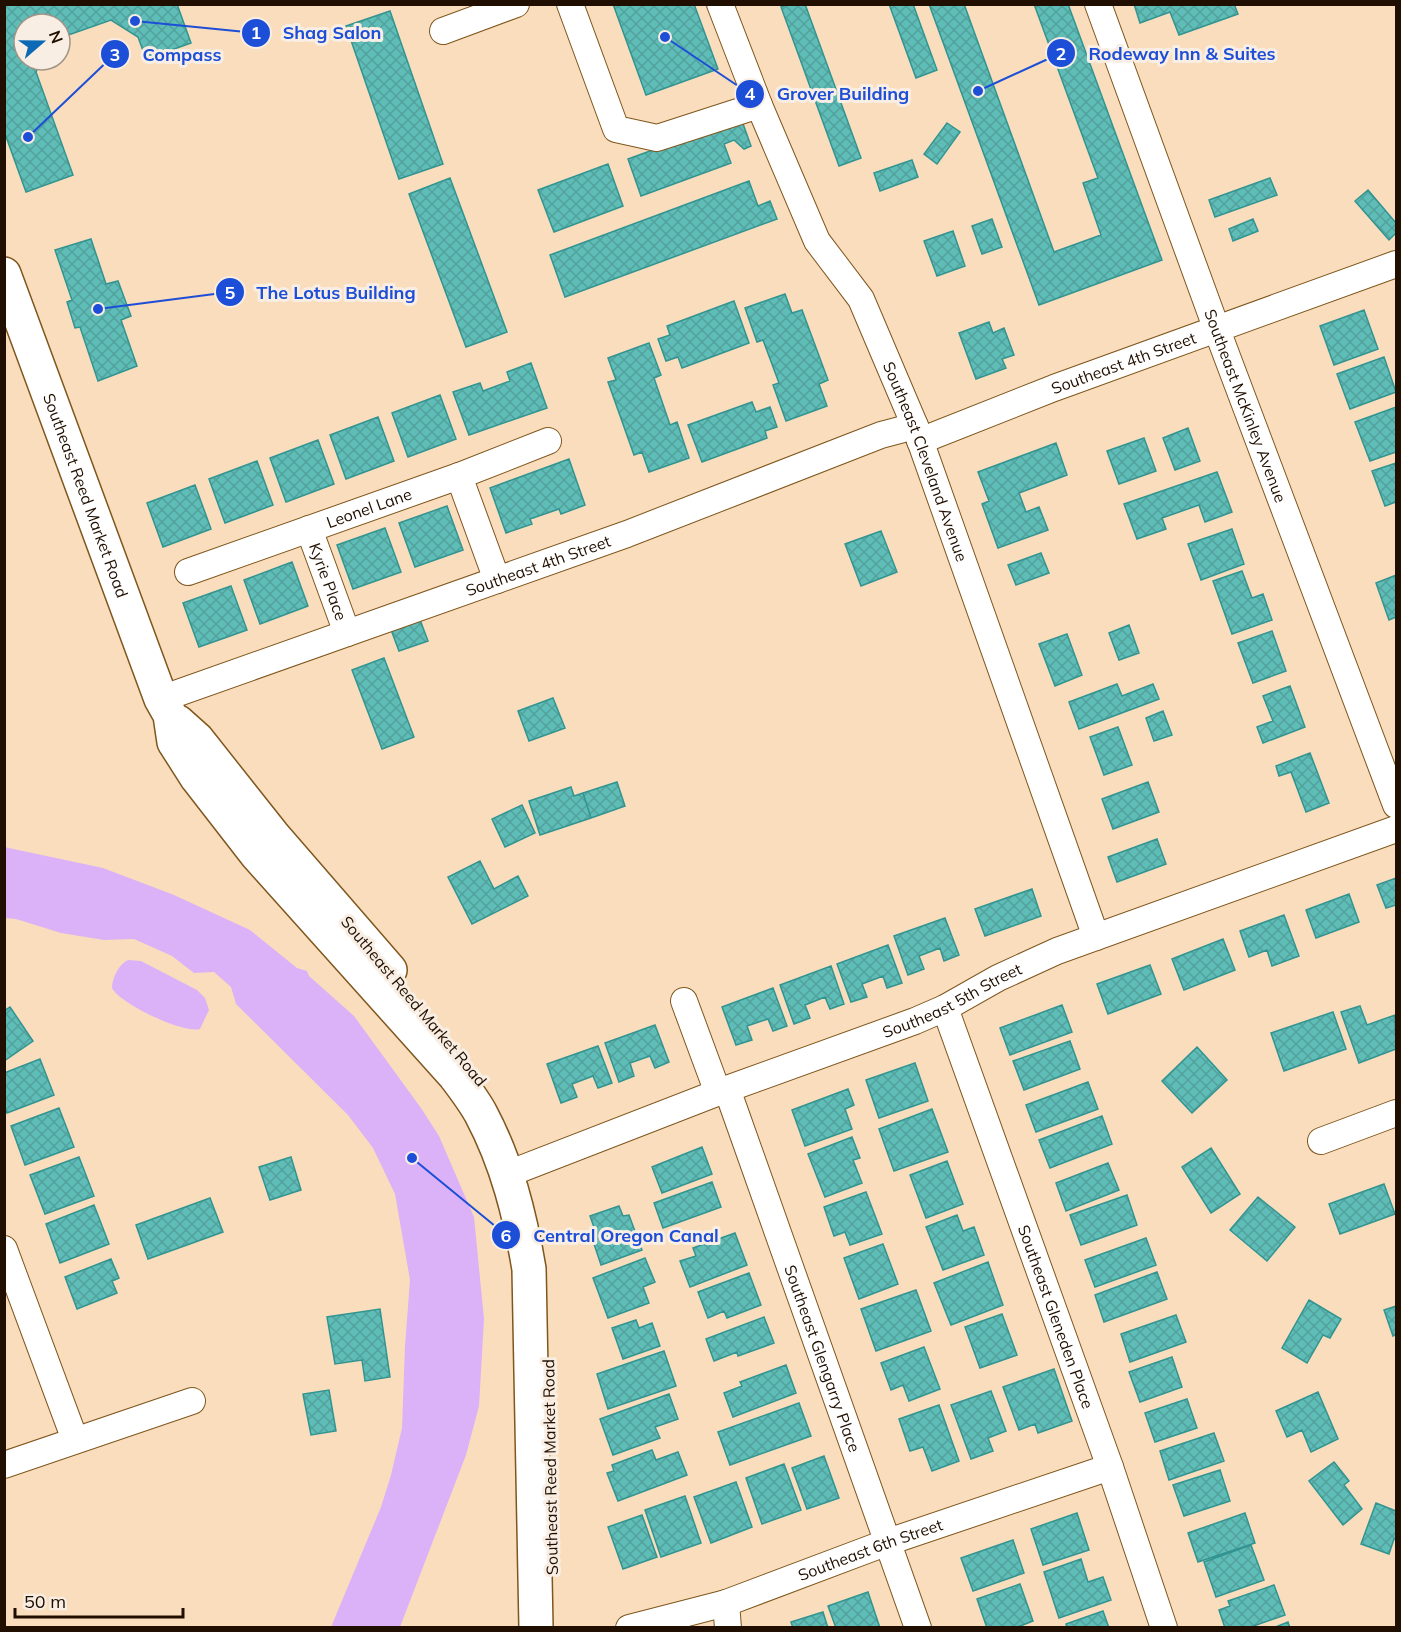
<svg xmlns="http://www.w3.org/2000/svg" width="1401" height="1632" font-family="Mulish,sans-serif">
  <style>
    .water { fill: #dbb2f8 }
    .building { fill: url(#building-cross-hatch); stroke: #329490; stroke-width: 1.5 }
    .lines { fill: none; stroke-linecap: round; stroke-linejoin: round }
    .street-casing { stroke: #7f561d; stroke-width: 28 }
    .primary-casing { stroke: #7f561d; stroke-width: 36 }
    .street { stroke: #fff; stroke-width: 26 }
    .primary { stroke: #fff; stroke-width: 33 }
    .labels { text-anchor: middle; stroke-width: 6; stroke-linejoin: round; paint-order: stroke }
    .street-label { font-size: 16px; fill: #200f00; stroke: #f8eee3 }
    .leader { fill: none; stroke: #1d4ed8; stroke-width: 2 }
    .callout-dot { fill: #1d4ed8; stroke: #f8eee3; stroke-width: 2 }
    .mark-label { font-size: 18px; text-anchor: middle; font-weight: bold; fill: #fff }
    .callout-label { font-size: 18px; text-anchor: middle; font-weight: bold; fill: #1d4ed8; stroke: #f8eee3; stroke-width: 6; stroke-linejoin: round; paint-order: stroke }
  </style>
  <defs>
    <pattern id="building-cross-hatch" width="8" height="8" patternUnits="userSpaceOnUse" patternTransform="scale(1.5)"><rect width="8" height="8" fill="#5fbdb8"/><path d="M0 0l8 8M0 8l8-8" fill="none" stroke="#52a19c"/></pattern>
  </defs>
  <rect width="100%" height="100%" fill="#faddbc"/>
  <path class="water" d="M4,847L103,868L174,895L250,930L297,968L307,971L309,976L354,1016L421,1108L439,1136L474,1217L484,1319L479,1406L466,1455L400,1627H331L381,1507L391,1475L402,1428L405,1346L410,1280L395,1194L373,1148L348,1115L236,1004L231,987L214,972L194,973L172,956L134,939L104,940L61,933L16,919L5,918Z
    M128,960L141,961L197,990L205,998L209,1010L200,1029C184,1034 120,1004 112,988C112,978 119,964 128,960Z"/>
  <path class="building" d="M4,4H177L191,43L146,59L138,37L111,20L60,38V24H24V60H41L36,72L73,175L26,192L4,131Z
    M613,4H694L718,69L646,95Z
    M788,4H805L861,158L839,166L781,7Z
    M889,4H913L937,70L916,78Z
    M929,4H964L1054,252L1101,235L1083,183L1098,178L1034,4H1068L1162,260L1039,305Z
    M1134,4H1234L1238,14L1179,35L1170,12L1140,23Z
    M390,11L443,164L399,179L346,26Z
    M741,118L751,146L744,149L734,140L724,144L731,163L641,196L628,159Z
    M947,123L960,132L937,164L924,154Z
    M912,160L918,177L880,191L874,173Z
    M608,164L623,206L554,232L538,190Z
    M450,178L507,332L466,347L409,194Z
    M1270,178L1277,195L1215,217L1209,200Z
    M749,181L758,206L770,201L777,219L565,297L550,255Z
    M1368,190L1396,223V233L1389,240L1355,201Z
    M992,219L1002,247L982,254L972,226Z
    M1253,219L1258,231L1233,241L1229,229Z
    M953,231L965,266L937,276L924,241Z
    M91,239L106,284L118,281L131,316L121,320L137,366L98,381L80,327L75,328L67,302L72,300L55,250Z
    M785,294L792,313L802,310L828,380L819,384L827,406L786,421L773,385L779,383L763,340L757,342L745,308Z
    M734,301L749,343L682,368L678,357L666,361L658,339L670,335L667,326Z
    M1364,310L1378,349L1334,365L1320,326Z
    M989,322L993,333L1004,328L1014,355L1002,359L1006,368L976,379L959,333Z
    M649,343L661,375L654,378L670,425L677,422L689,458L649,472L642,452L634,455L608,382L616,380L608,358Z
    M1384,357L1396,392L1350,409L1337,374Z
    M531,363L547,408L469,435L453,392L480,383L483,391L510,381L507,372Z
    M440,395L456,439L408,457L392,413Z
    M752,402L756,412L770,407L777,427L765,431L767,438L702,462L688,425Z
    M1396,407V452L1370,461L1355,422Z
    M378,417L394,461L346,479L330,435Z
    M1188,428L1200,461L1175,470L1163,438Z
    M1144,438L1156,471L1119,484L1107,451Z
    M318,440L334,484L286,502L270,458Z
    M1056,443L1067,475L1019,493L1026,512L1039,507L1048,530L998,548L982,504L989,501L978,472Z
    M569,459L585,505L561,514L559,509L530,519L532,524L506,533L490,488Z
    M257,461L273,505L225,523L209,479Z
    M1396,463V502L1385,506L1372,471Z
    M1217,472L1232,512L1205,522L1199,505L1162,518L1166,529L1137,539L1124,504Z
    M195,485L211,529L163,547L147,503Z
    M447,506L463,550L415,567L399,523Z
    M385,528L401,572L353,589L337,545Z
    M1232,529L1244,564L1201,580L1188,544Z
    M881,531L897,572L861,586L845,544Z
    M1041,553L1049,573L1016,585L1008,565Z
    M292,562L308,606L260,624L244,580Z
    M1242,571L1252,598L1263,594L1272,620L1232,634L1213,581Z
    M1396,575V617L1389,620L1376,583Z
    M231,586L247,630L199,647L183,603Z
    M419,617L428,641L399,651L390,627Z
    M1129,625L1139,653L1119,660L1109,633Z
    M1272,631L1286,671L1253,683L1238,643Z
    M1067,634L1082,675L1055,686L1039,644Z
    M384,658L414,737L382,749L352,670Z
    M1117,684L1122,696L1153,684L1159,699L1079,729L1069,702Z
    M1290,686L1305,727L1263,743L1257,727L1273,721L1263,696Z
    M553,698L565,728L529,741L518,711Z
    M1163,711L1172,735L1154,741L1146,718Z
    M1118,727L1132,765L1104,775L1090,737Z
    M1310,753L1329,803L1306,812L1291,772L1279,776L1276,766Z
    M617,782L625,806L591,818L583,793Z
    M1148,782L1159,812L1113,829L1102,799Z
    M571,787L574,796L583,793L591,818L540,835L529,801Z
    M522,805L535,833L505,847L492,819Z
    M1157,839L1166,864L1117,882L1108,857Z
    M480,861L494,889L518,876L528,896L472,924L448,877Z
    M1396,878V905L1386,908L1377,885Z
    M1032,889L1041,916L985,936L975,909Z
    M1349,894L1359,922L1316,938L1306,910Z
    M1284,915L1299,956L1272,966L1267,950L1249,957L1240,931Z
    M945,918L959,955L944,961L940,948L919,956L924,969L908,975L894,936Z
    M1223,939L1235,970L1184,990L1172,959Z
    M888,945L902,983L887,988L883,976L862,984L867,997L851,1002L837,964Z
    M1150,965L1161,994L1108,1014L1097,984Z
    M831,966L844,1004L830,1009L825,997L805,1005L810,1018L794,1024L780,985Z
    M773,988L787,1026L773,1031L768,1019L747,1026L752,1040L736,1045L722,1007Z
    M1062,1005L1072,1032L1010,1055L1000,1028Z
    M1360,1006L1367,1025L1395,1015L1396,1049L1359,1063L1341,1012Z
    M10,1007L33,1041L4,1061V1011Z
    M1333,1012L1346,1049L1284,1071L1271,1033Z
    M655,1025L669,1062L655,1068L650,1056L630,1063L634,1076L619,1082L605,1043Z
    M1070,1041L1080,1069L1024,1090L1013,1061Z
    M598,1046L612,1083L598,1088L593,1076L572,1084L577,1097L561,1103L547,1064Z
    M1197,1047L1227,1080L1192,1113L1162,1081Z
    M40,1059L54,1095L7,1113L4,1106V1073Z
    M915,1063L928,1101L879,1118L866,1080Z
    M1088,1082L1098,1109L1036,1132L1026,1105Z
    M848,1089L854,1105L845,1109L852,1129L805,1146L792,1110Z
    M59,1108L74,1147L25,1165L11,1126Z
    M932,1109L948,1152L894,1171L879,1129Z
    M1102,1116L1112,1144L1050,1168L1039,1140Z
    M852,1137L860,1158L853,1160L862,1183L825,1197L808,1154Z
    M702,1147L712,1174L662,1193L652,1167Z
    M1211,1148L1240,1194L1211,1213L1182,1167Z
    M79,1157L94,1196L45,1214L30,1175Z
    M291,1157L301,1190L270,1200L259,1167Z
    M947,1161L963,1204L926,1218L910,1175Z
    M1108,1163L1119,1190L1066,1211L1056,1183Z
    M712,1182L721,1207L663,1228L654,1203Z
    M1384,1184L1395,1214L1340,1234L1329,1204Z
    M866,1192L882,1234L850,1245L845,1232L834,1236L824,1207Z
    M1127,1195L1137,1225L1081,1245L1070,1215Z
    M1258,1197L1295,1227L1267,1261L1230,1230Z
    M210,1198L223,1232L148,1259L136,1225Z
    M94,1205L109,1244L60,1263L46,1224Z
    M619,1206L623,1216L629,1215L642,1250L601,1265L590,1232L595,1230L590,1216Z
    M957,1215L963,1231L974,1227L984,1255L943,1270L926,1227Z
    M735,1233L747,1265L690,1287L680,1261L696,1256L693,1248Z
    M1146,1238L1156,1265L1095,1287L1085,1260Z
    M883,1244L898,1284L859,1299L844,1258Z
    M645,1258L655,1282L643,1287L649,1303L608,1318L593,1278Z
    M111,1259L119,1278L112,1281L117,1293L77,1309L65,1277Z
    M988,1262L1003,1305L951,1325L934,1283Z
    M1157,1272L1167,1299L1104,1322L1095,1295Z
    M749,1273L761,1305L727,1318L724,1311L708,1318L698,1292Z
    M916,1290L931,1331L876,1351L861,1309Z
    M1309,1300L1341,1319L1330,1338L1323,1335L1307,1363L1282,1348Z
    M1396,1306V1334L1393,1336L1384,1310Z
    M380,1309L390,1377L365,1381L362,1360L335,1364L327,1317Z
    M1002,1314L1017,1355L980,1368L965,1327Z
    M1176,1315L1186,1342L1130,1362L1121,1334Z
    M764,1317L774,1343L738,1356L737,1352L714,1361L706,1339Z
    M636,1320L639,1328L652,1323L660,1346L623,1359L612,1328Z
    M924,1347L940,1389L909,1401L903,1385L891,1390L881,1363Z
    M664,1351L676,1386L608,1409L597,1374Z
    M1172,1357L1182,1387L1140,1402L1129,1372Z
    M786,1365L796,1393L733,1417L724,1393L742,1386L740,1382Z
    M1054,1369L1072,1421L1038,1433L1035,1424L1019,1430L1003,1387Z
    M329,1390L336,1431L311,1435L303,1394Z
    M991,1391L1006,1431L988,1438L993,1451L971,1459L951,1405Z
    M1318,1392L1338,1439L1311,1452L1302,1430L1287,1437L1276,1411Z
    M669,1394L678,1419L655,1427L660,1438L613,1455L600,1419Z
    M1187,1399L1197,1428L1155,1442L1145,1413Z
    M799,1403L811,1436L730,1465L718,1432Z
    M939,1405L959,1461L932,1471L923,1447L910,1451L899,1419Z
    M1214,1433L1224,1461L1169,1480L1160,1451Z
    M652,1450L656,1460L678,1452L687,1475L618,1501L607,1473L614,1471L612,1465Z
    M824,1456L839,1498L807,1509L792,1468Z
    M1334,1462L1349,1481L1344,1485L1362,1509L1343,1525L1309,1481Z
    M784,1464L801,1510L762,1524L746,1478Z
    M1220,1470L1230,1501L1184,1516L1173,1485Z
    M736,1482L752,1527L711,1543L694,1497Z
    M685,1496L701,1543L661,1557L645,1510Z
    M1376,1503L1396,1511V1539H1394L1389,1554L1361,1544Z
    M1077,1513L1089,1550L1043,1565L1031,1529Z
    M1245,1513L1255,1543L1198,1562L1188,1533Z
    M642,1515L657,1557L623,1569L608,1527Z
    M1013,1540L1024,1573L973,1591L961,1558Z
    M1251,1545L1264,1580L1216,1597L1204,1562Z
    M1081,1559L1088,1582L1103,1577L1111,1600L1059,1618L1044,1572Z
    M1020,1584L1033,1621L1015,1628H987L977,1599Z
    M1274,1585L1285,1615L1248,1628H1225L1219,1610L1230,1606L1228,1601Z
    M868,1592L880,1628H836L828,1606Z
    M1103,1611L1109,1628H1067L1066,1624Z
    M823,1612L828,1628H793L791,1622Z
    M1288,1622L1290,1628H1273Z"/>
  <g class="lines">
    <defs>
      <g id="street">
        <path d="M570,4L616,129L657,138L759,105"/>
        <path id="s1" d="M720,4L759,105L817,241L861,299L915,426L1096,937"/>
        <path id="s2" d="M1098,4L1217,330L1396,805"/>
        <path d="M443,31L516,4"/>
        <path id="s3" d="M920,441L1054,388L1396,264"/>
        <path d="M459,476L497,580"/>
        <path id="s4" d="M309,529L347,633"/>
        <path id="s5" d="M188,572L459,476L548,441"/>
        <path id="s6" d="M161,699L627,534L881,435L915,426"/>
        <path d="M684,1001L718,1093"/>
        <path id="s7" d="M945,1008L1110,1467L1164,1628"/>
        <path id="s8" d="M727,1089L918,1628"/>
        <path d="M1321,1141L1396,1113"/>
        <path id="s9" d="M508,1174L727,1089L915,1021L945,1008L998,978L1057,951L1396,829"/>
        <path d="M4,1249L75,1440"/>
        <path d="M4,1465L192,1401"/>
        <path d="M726,1603L728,1628"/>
        <path id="s10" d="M629,1628L726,1603L888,1542L1110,1467"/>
      </g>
      <g id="primary">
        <path id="s11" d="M4,274L161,699L170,715L174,742L197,778L256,854L455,1076C464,1088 474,1101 481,1114C507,1163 520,1215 529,1269L536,1628"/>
        <path d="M178,722L197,739L273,835L390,970"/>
      </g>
    </defs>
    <use href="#street" class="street-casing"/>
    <use href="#primary" class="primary-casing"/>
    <use href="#street" class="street"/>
    <use href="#primary" class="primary"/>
  </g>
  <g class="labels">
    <g class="street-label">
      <text dy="6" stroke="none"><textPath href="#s3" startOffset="218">Southeast 4th Street</textPath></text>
      <text dy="6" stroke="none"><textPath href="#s2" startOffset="428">Southeast McKinley Avenue</textPath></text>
      <text dy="6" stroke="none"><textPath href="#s1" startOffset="504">Southeast Cleveland Avenue</textPath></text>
      <text dy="6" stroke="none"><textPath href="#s11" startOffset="236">Southeast Reed Market Road</textPath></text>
      <text dy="6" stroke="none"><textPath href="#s5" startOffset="192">Leonel Lane</textPath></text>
      <text dy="6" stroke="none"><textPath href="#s6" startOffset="400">Southeast 4th Street</textPath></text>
      <text dy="6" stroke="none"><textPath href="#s4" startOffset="56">Kyrie Place</textPath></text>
      <text dy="6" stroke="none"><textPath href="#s9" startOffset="477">Southeast 5th Street</textPath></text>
      <text transform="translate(414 1001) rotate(50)" y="6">Southeast Reed Market Road</text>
      <text dy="6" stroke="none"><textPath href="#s7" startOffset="328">Southeast Gleneden Place</textPath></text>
      <text dy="6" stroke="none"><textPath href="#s8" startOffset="286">Southeast Glengarry Place</textPath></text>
      <text transform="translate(550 1467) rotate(-91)" y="6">Southeast Reed Market Road</text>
      <text dy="6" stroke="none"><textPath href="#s10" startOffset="254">Southeast 6th Street</textPath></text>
    </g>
  </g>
  <path class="leader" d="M135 21L256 33M978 91L1061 53M28 137L115 54M665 37L750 94M98 309L230 292M412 1158L506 1235"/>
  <g class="callout-dot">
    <circle cx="135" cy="21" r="6"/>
    <circle cx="978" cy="91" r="6"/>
    <circle cx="28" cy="137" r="6"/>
    <circle cx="665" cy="37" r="6"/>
    <circle cx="98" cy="309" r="6"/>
    <circle cx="412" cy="1158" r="6"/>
    <circle cx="256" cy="33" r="15"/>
    <circle cx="1061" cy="53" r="15"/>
    <circle cx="115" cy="54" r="15"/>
    <circle cx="750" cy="94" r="15"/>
    <circle cx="230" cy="292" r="15"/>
    <circle cx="506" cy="1235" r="15"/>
  </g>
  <g class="mark-label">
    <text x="256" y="39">1</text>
    <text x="1061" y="60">2</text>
    <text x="115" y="61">3</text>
    <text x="750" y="100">4</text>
    <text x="230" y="299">5</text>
    <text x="506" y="1242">6</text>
  </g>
  <g class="callout-label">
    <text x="332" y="39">Shag Salon</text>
    <text x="1182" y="60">Rodeway Inn &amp; Suites</text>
    <text x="182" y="61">Compass</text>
    <text x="843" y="100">Grover Building</text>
    <text x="336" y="299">The Lotus Building</text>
    <text x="626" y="1242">Central Oregon Canal</text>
  </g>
  <rect width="1401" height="1632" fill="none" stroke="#200f00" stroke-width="12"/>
  <g transform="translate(42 42) rotate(70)"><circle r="28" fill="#f8eee3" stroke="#a29588" stroke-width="1.5"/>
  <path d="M0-4.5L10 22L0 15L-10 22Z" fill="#0c69b6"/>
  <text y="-9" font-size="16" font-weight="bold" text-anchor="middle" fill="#200f00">N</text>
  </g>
  <path d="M15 1608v9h168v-9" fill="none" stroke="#200f00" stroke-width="3"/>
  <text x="24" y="1608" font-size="18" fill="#200f00" stroke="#f8eee3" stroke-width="4.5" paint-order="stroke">50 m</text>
</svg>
